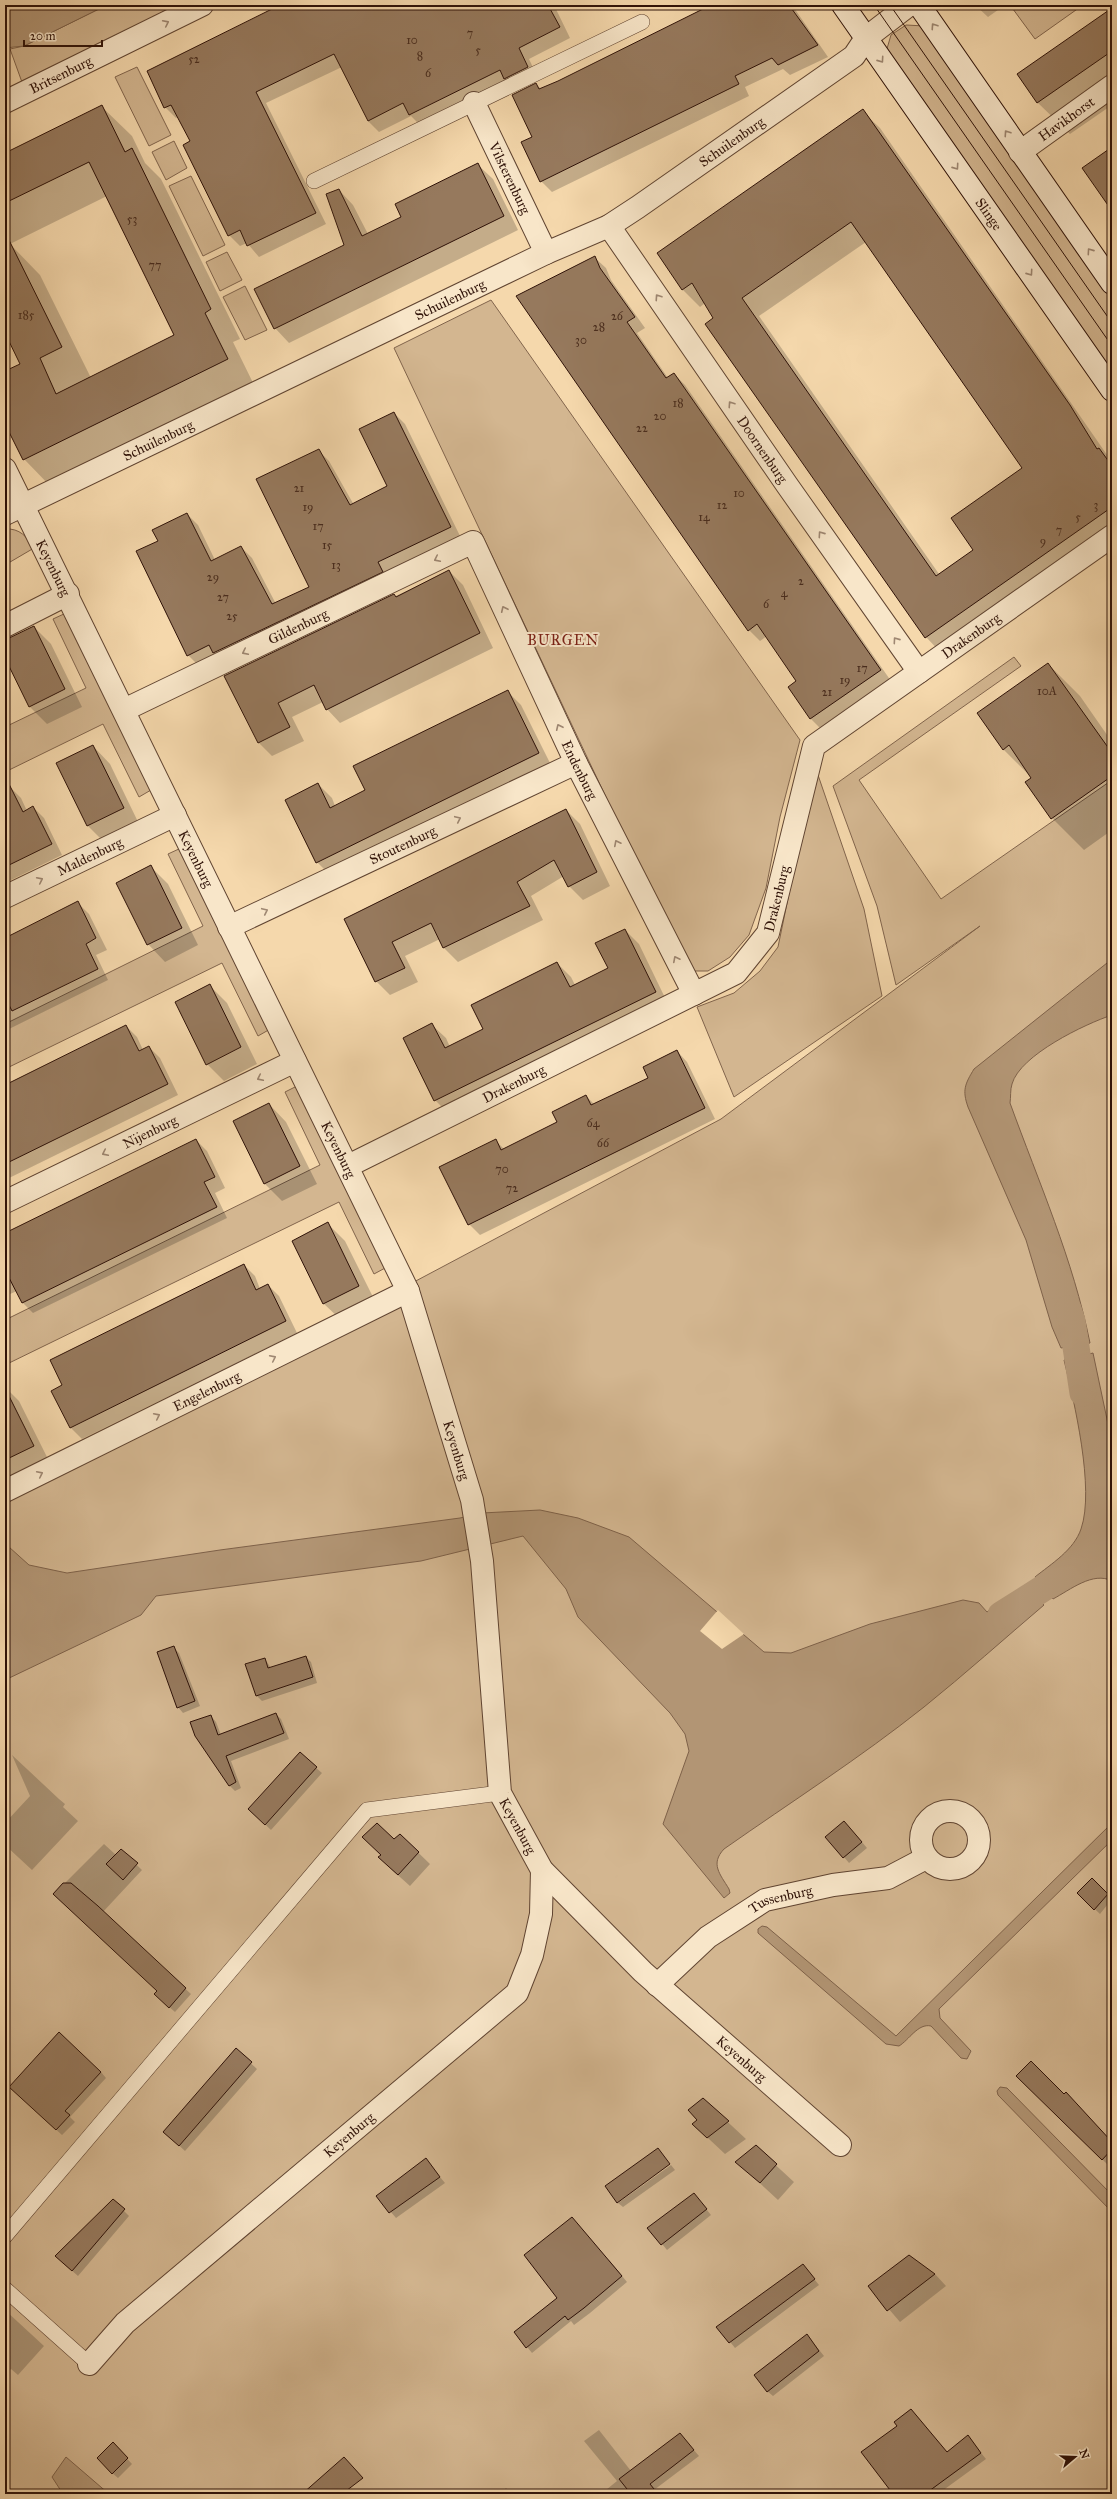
<svg xmlns="http://www.w3.org/2000/svg" width="1117" height="2499" font-family="'IM FELL Great Primer',serif">
  <style>
    .green { fill: #d3b690; stroke: #81644c }
    .water { fill: #b29574; stroke: #7e6149 }
    .pier { fill: #f5d8ac }
    .shadow { fill: #0003; fill-rule: evenodd }
    .lines { fill: none; stroke-linecap: round; stroke-linejoin: round }
    .canal { stroke: #b29574; stroke-width: 27 }
    .building { fill: #96795d; stroke: #2f1208; fill-rule: evenodd }
    .lane-casing { stroke: #604431; stroke-width: 16 }
    .street-casing { stroke: #604431; stroke-width: 24 }
    .secondary-casing { stroke: #2f1208; stroke-width: 24 }
    .lane { stroke: #f8e6c9; stroke-width: 15 }
    .street { stroke: #f8e6c9; stroke-width: 22 }
    .secondary { stroke: #f8e6c9; stroke-width: 22 }
    .tram { stroke: #2f1208; stroke-width: 1 }
    .oneway { stroke: #9e8772 }
    .labels { text-anchor: middle; stroke-width: 4; stroke-linejoin: round; paint-order: stroke }
    .number-label { font-size: 12px; fill: #492c1d }
    .street-label { font-size: 14px; fill: #2f1208; stroke: #f8e6c9 }
    .neighbourhood-label { font-size: 15px; letter-spacing: 1px; fill: #7a1f14; stroke: #f8e6c9 }
  </style>
  <rect width="100%" height="100%" fill="#f5d8ac"/>
  <filter id="stains"><feTurbulence type="fractalNoise" baseFrequency=".005" numOctaves="4"/><feColorMatrix values="0 0 0 0 .2 0 0 0 0 .09 0 0 0 0 .02 0 0 0 .5 -.17"/></filter>
  <radialGradient id="worn" r=".72"><stop offset=".6" stop-color="#630" stop-opacity="0"/><stop offset="1" stop-color="#630" stop-opacity=".3"/></radialGradient>
  <path class="green" d="M107,5H186L23,85L10,49L24,46Z
    M1010,5H1083L1035,39Z
    M906,25L925,26L1112,294V375L886,52L891,35Z
    M137,67L171,135L149,146L115,77Z
    M174,141L187,168L166,180L152,152Z
    M191,176L225,245L203,256L169,186Z
    M227,252L242,280L220,291L206,262Z
    M245,286L267,330L245,340L223,297Z
    M491,300L800,740L780,817L766,888L749,935L730,957L708,971H688L394,348Z
    M5,529C20,528 27,537 34,548L5,565Z
    M66,613L151,790L139,797L103,724L5,772V727L86,688L53,619Z
    M1014,657L1021,666L859,780L941,899L1112,780V2494H5V1499L721,1119L980,926L896,985L877,906L833,786Z
    M818,775L864,909L882,996L734,1097L697,1007L734,993L760,971L778,947L798,850Z
    M181,848L272,1028L258,1036L222,963L5,1069V1024L203,926L168,854Z
    M297,1086L387,1267L374,1274L339,1202L5,1365V1320L320,1165L285,1092Z"/>
  <path class="water" d="M5,5H107L24,46L5,48Z
    M1112,959V1015C1085,1024 1020,1055 1012,1084C1010,1090 1011,1097 1010,1103C1039,1183 1073,1259 1090,1343L1061,1348L1052,1327L1026,1240L968,1107C962,1090 965,1084 974,1069Z
    M1093,1353L1112,1443V1581C1093,1571 1070,1590 1053,1599L1035,1577C1051,1564 1074,1550 1081,1529C1095,1489 1074,1401 1064,1360Z
    M540,1510L578,1518L629,1537L764,1652L791,1653L870,1624L963,1600L979,1603L987,1612L1024,1586L1044,1605C1004,1639 965,1674 924,1707C860,1758 791,1802 724,1849C710,1864 720,1874 729,1889L730,1893L724,1898L663,1824L689,1751L685,1734L670,1713L578,1617L566,1589L523,1536L421,1561L156,1596L141,1615L5,1680V1546L9,1547L29,1565L67,1573L220,1550L460,1518L482,1513Z
    M1112,1823V1840L939,2009L940,2018L971,2051L967,2059L961,2058L931,2026C918,2023 909,2040 899,2046L886,2044L758,1933V1929L762,1926L767,1927L896,2036Z
    M1000,2087L1007,2088L1112,2195V2212L998,2095L997,2091Z
    M66,2457L109,2494H63L52,2477Z"/>
  <path class="pier" d="M718,1610L744,1634L722,1649L700,1631Z"/>
  <path class="shadow" d="M283,5H554L570,38L529,59L538,78L421,126L411,116L379,132L368,121L342,67L266,103L326,224L259,257L247,243L240,246L229,235L192,142L178,117L176,118L165,107Z
    M714,5H792L828,57L790,75L783,69L745,87L749,96L552,192L541,181L536,84L541,89L559,82Z
    M975,5H1005L988,17Z
    M1112,9V105L1070,134L1038,103L1019,75Z
    M102,107L132,136L145,163L161,179L240,339L233,342L256,389L53,489L24,459L5,422V372L21,364L5,331V154ZM107,196L176,336L91,378L40,275L10,244Z
    M862,111L880,128L1112,462V537L943,655L926,637L705,303L700,307L682,289ZM866,242L1023,468L974,550L939,574L759,316Z
    M478,165L493,179L518,230L289,343L275,328L346,245L339,190L353,205L368,234L402,217Z
    M595,258L606,268L611,280L645,328L637,333L668,378L674,374L685,385L891,681L821,729L810,718L798,681L767,636L760,641L749,630Z
    M394,413L405,424L461,538L199,666L188,655L159,541L187,514L198,525L215,560L241,547L252,558L276,604L310,588L318,450L329,461L354,505L389,487Z
    M449,571L463,585L493,648L340,723L327,709L323,702L292,717L304,741L272,756L258,742L225,676Z
    M34,627L51,644L82,707L47,724L30,707L5,656V641Z
    M1048,664L1080,696L1112,742V830L1084,850L1052,818L1032,778L1003,749Z
    M507,691L521,705L552,767L331,876L317,862L318,784L332,798L335,806L367,790Z
    M93,746L110,764L140,826L105,843L88,826L58,764Z
    M10,787L21,798L27,811L33,807L44,818L62,855L5,883V790Z
    M566,810L580,824L610,886L583,900L569,886L564,876L531,896L543,920L458,962L444,948L440,939L405,956L418,982L390,995L376,981L345,919Z
    M151,867L168,884L198,945L165,962L148,944Z
    M78,903L89,914L107,950L96,955L108,980L5,1031V939Z
    M625,930L639,944L669,1006L449,1114L435,1100L405,1038L432,1025L446,1038L450,1047L484,1030L557,963L571,977L575,985L609,968Z
    M210,986L227,1003L257,1064L224,1081L207,1064Z
    M126,1026L137,1037L143,1050L149,1047L160,1058L178,1095L5,1180V1086Z
    M677,1051L687,1062L715,1119L480,1235L469,1224L495,1140L504,1149L558,1123L586,1096L595,1105L649,1078Z
    M269,1104L286,1122L317,1184L282,1201L265,1184L234,1122Z
    M196,1140L207,1151L225,1188L215,1193L227,1218L33,1313L22,1302L17,1291L10,1294L5,1289V1235Z
    M328,1224L345,1241L376,1303L341,1320L323,1303Z
    M244,1265L255,1276L260,1289L268,1285L279,1296L297,1333L82,1439L71,1428L53,1391Z
    M5,1387L19,1401L50,1463L15,1481L5,1471Z
    M173,1647L179,1653L200,1706L183,1713L178,1707Z
    M306,1657L311,1662L317,1683L262,1701L256,1695L265,1659L271,1668Z
    M276,1714L281,1719L289,1739L231,1761L241,1788L235,1791L229,1785L211,1716L216,1722L221,1735Z
    M300,1754L322,1773L271,1830L249,1809Z
    M12,1755L59,1799L65,1804L63,1807L78,1821L32,1870L5,1845V1823L30,1796Z
    M850,1828L867,1848L849,1863L827,1837Z
    M400,1835L430,1864L410,1886L391,1869L382,1855Z
    M104,1844L116,1855L121,1850L142,1870L102,1913L191,1994L175,2012L161,2000L158,1991L54,1894Z
    M1092,1879L1112,1899L1100,1914L1078,1893Z
    M1112,1992V1999L1109,1996Z
    M236,2050L257,2069L185,2151L170,2137Z
    M101,2072L106,2078L70,2117L75,2122L62,2135L16,2093Z
    M1018,2076L1064,2095L1112,2142V2169Z
    M703,2099L746,2139L725,2154L693,2124L698,2120Z
    M756,2147L794,2182L778,2200L737,2162Z
    M426,2160L445,2183L396,2218L378,2197Z
    M671,2165L675,2170L623,2207L618,2203Z
    M113,2200L129,2216L78,2276L62,2262Z
    M699,2200L711,2215L667,2250L649,2228Z
    M609,2260L627,2282L590,2313L574,2325L571,2321L532,2353L515,2332Z
    M803,2265L819,2285L735,2348L718,2327Z
    M935,2274L946,2286L900,2322L869,2286Z
    M5,2310L44,2346L18,2375L11,2369L5,2375Z
    M807,2335L824,2356L773,2396L767,2391Z
    M599,2430L631,2471L680,2434L699,2456L654,2490V2494H601L617,2481L584,2441Z
    M968,2437L986,2459L938,2494H893L863,2453H947Z
    M118,2449L132,2464L118,2478L112,2473Z
    M506,2488L512,2494H499Z"/>
  <g class="lines">
    <path class="canal" d="M1068,1309L1072,1321L1083,1393
      M1001,1615L1075,1568"/>
  </g>
  <path class="building" d="M280,5H548L560,27L519,48L528,67L504,79L500,70L409,115L403,103L368,121L334,54L256,92L316,213L247,246L240,230L228,236L183,145L190,141L171,105L164,108L147,71Z
    M711,5H789L818,45L778,65L772,58L735,76L739,84L540,182L521,142L532,137L512,95L536,83L539,89L558,81Z
    M1112,8V51L1037,103L1017,74Z
    M102,105L125,152L132,148L211,309L205,313L228,359L23,460L5,424V371L20,364L5,333V232L62,347L40,358L56,394L174,335L89,162L5,203V153Z
    M863,109L1070,405L1097,449L1099,448L1112,466V507L925,638L705,324L713,318L692,283L682,290L657,253ZM851,222L1022,468L951,518L973,550L936,576L742,298Z
    M1112,147V211L1082,168Z
    M478,163L504,216L274,329L254,289L344,245L326,194L339,189L362,236L401,217L395,204Z
    M595,256L600,268L635,317L627,322L666,378L674,373L881,670L810,719L788,687L796,681L757,624L748,631L516,296Z
    M394,412L451,527L378,562L383,572L213,653L209,645L187,656L136,551L158,541L152,530L187,513L211,561L241,546L272,604L309,587L256,479L319,449L350,505L387,486L359,429Z
    M449,570L480,633L326,710L314,685L278,703L290,727L258,743L224,676L394,594L396,597Z
    M34,626L65,689L29,707L5,658V640Z
    M1048,663L1112,753V776L1051,819L1025,782L1031,778L1009,745L1003,750L977,713Z
    M508,690L539,753L316,863L285,800L318,783L330,808L365,790L353,766Z
    M93,745L124,808L87,826L56,763Z
    M5,776L23,812L33,806L52,844L5,867Z
    M566,809L597,872L568,887L554,860L517,882L530,906L443,948L431,923L392,942L405,968L375,982L344,919Z
    M151,865L182,928L147,945L116,883Z
    M78,901L96,938L86,944L98,969L12,1011L5,997V938Z
    M625,929L656,992L434,1101L403,1038L432,1023L445,1048L483,1029L471,1005L557,962L570,987L608,968L595,943Z
    M210,984L241,1047L206,1065L175,1002Z
    M126,1025L139,1051L149,1046L168,1084L5,1164V1085Z
    M677,1050L705,1108L468,1225L439,1167L496,1139L501,1150L557,1122L552,1112L586,1095L591,1105L648,1078L643,1067Z
    M269,1103L300,1166L264,1184L233,1121Z
    M196,1139L215,1177L204,1182L217,1207L22,1303L5,1270V1233Z
    M328,1222L359,1286L323,1304L292,1241Z
    M244,1264L256,1290L268,1284L286,1321L70,1428L51,1391L62,1385L50,1360Z
    M5,1388L34,1446L5,1460Z
    M174,1646L195,1701L177,1708L157,1652Z
    M306,1656L313,1677L256,1696L245,1664L265,1658L268,1668Z
    M276,1713L284,1733L226,1756L236,1782L229,1786L195,1736L190,1722L211,1715L218,1735Z
    M300,1752L317,1767L265,1825L248,1809Z
    M844,1821L862,1842L843,1858L825,1837Z
    M377,1823L394,1839L400,1834L419,1852L398,1875L378,1857L381,1855L362,1837Z
    M121,1849L138,1863L123,1880L106,1864Z
    M1092,1878L1108,1894L1094,1910L1077,1893Z
    M63,1883H71L98,1906L186,1988L169,2008L154,1994L157,1991L53,1894Z
    M59,2032L101,2072L65,2111L70,2115L56,2130L9,2087Z
    M236,2048L252,2062L179,2146L163,2132Z
    M1031,2061L1064,2094L1066,2092L1112,2142V2149L1102,2160L1016,2076Z
    M703,2098L729,2121L707,2138L692,2124L697,2120L688,2110Z
    M756,2145L777,2164L760,2183L735,2162Z
    M658,2148L670,2164L617,2203L605,2186Z
    M426,2158L440,2177L389,2213L376,2196Z
    M694,2193L707,2209L661,2245L647,2228Z
    M113,2199L125,2209L72,2271L55,2256Z
    M572,2217L622,2276L584,2308L568,2320L565,2316L526,2348L514,2332L557,2298L524,2255Z
    M909,2255L935,2274L887,2311L868,2286Z
    M803,2264L815,2279L729,2343L716,2327Z
    M807,2334L819,2351L767,2392L754,2375Z
    M911,2409L947,2452L968,2435L981,2453L925,2494H893L861,2452L897,2426L894,2422Z
    M680,2433L694,2450L650,2484L658,2494H631L619,2479Z
    M113,2442L128,2458L112,2474L97,2458Z
    M344,2457L363,2478L342,2494H302Z"/>
  <g class="lines">
    <defs>
      <path id="lane" d="M314,181L642,22
        M5,2236L367,1810L500,1793
        M5,2289L89,2364"/>
      <g id="street">
        <path id="s1" d="M5,102L202,5"/>
        <path id="s2" d="M474,103L546,253"/>
        <path id="s3" d="M1020,152L1112,86"/>
        <path id="s4" d="M609,226L787,485L919,672"/>
        <path id="s5" d="M5,469L408,1291L472,1500L482,1561L500,1793L542,1870L643,1972L840,2145"/>
        <path id="s6" d="M5,514L546,253L609,226L638,207L854,56L866,38L909,5"/>
        <path d="M5,626L68,594"/>
        <path id="s7" d="M124,710L473,542L576,763L694,994"/>
        <path id="s8" d="M5,897L175,815"/>
        <path id="s9" d="M229,927L576,763"/>
        <path id="s10" d="M348,1166L736,973L768,933L814,746L1112,536"/>
        <path id="s11" d="M5,1202L295,1061"/>
        <path id="s12" d="M5,1491L408,1291"/>
        <circle cx="950" cy="1840" r="29"/>
        <path id="s13" d="M657,1985L708,1937L765,1900L833,1885L888,1878L926,1858"/>
        <path id="s14" d="M89,2364L125,2323L517,1993L532,1955L541,1914L542,1870"/>
      </g>
      <g id="secondary">
        <path id="s15" d="M843,5L1112,390"/>
        <path d="M919,5L1112,283"/>
      </g>
    </defs>
    <use href="#lane" class="lane-casing"/>
    <use href="#street" class="street-casing"/>
    <use href="#secondary" class="secondary-casing"/>
    <use href="#lane" class="lane"/>
    <use href="#street" class="street"/>
    <use href="#secondary" class="secondary"/>
    <path class="tram" d="M874,5L1112,346
      M890,5L1112,323"/>
  </g>
  <defs><path id="oneway-chevron" d="M-2-3.5L2.5 0L-2 3.5" fill="none" stroke-width="1.6" stroke-linecap="round" stroke-linejoin="round"/></defs>
  <g class="oneway">
    <use href="#oneway-chevron" transform="translate(166 23) rotate(-26)"/>
    <use href="#oneway-chevron" transform="translate(934 26) rotate(-124)"/>
    <use href="#oneway-chevron" transform="translate(881 60) rotate(55)"/>
    <use href="#oneway-chevron" transform="translate(1007 133) rotate(-124)"/>
    <use href="#oneway-chevron" transform="translate(956 167) rotate(55)"/>
    <use href="#oneway-chevron" transform="translate(1090 251) rotate(-125)"/>
    <use href="#oneway-chevron" transform="translate(1030 273) rotate(55)"/>
    <use href="#oneway-chevron" transform="translate(658 297) rotate(-124)"/>
    <use href="#oneway-chevron" transform="translate(731 404) rotate(-124)"/>
    <use href="#oneway-chevron" transform="translate(821 534) rotate(-125)"/>
    <use href="#oneway-chevron" transform="translate(437 559) rotate(154)"/>
    <use href="#oneway-chevron" transform="translate(504 609) rotate(-115)"/>
    <use href="#oneway-chevron" transform="translate(896 640) rotate(-125)"/>
    <use href="#oneway-chevron" transform="translate(245 652) rotate(154)"/>
    <use href="#oneway-chevron" transform="translate(559 727) rotate(-115)"/>
    <use href="#oneway-chevron" transform="translate(458 819) rotate(-25)"/>
    <use href="#oneway-chevron" transform="translate(617 843) rotate(-117)"/>
    <use href="#oneway-chevron" transform="translate(40 880) rotate(-26)"/>
    <use href="#oneway-chevron" transform="translate(265 911) rotate(-25)"/>
    <use href="#oneway-chevron" transform="translate(676 959) rotate(-117)"/>
    <use href="#oneway-chevron" transform="translate(260 1078) rotate(154)"/>
    <use href="#oneway-chevron" transform="translate(105 1153) rotate(154)"/>
    <use href="#oneway-chevron" transform="translate(273 1358) rotate(-26)"/>
    <use href="#oneway-chevron" transform="translate(157 1416) rotate(-26)"/>
    <use href="#oneway-chevron" transform="translate(40 1474) rotate(-26)"/>
  </g>
  <g class="labels">
    <g class="number-label">
      <text x="470" y="37">7</text>
      <text x="412" y="44">10</text>
      <text x="478" y="54">5</text>
      <text x="420" y="60">8</text>
      <text x="194" y="63">52</text>
      <text x="428" y="77">6</text>
      <text x="132" y="223">53</text>
      <text x="155" y="269">77</text>
      <text x="26" y="319">185</text>
      <text x="617" y="320">26</text>
      <text x="599" y="331">28</text>
      <text x="581" y="344">30</text>
      <text x="678" y="407">18</text>
      <text x="660" y="420">20</text>
      <text x="642" y="432">22</text>
      <text x="299" y="492">21</text>
      <text x="739" y="497">10</text>
      <text x="722" y="509">12</text>
      <text x="1096" y="509">3</text>
      <text x="308" y="511">19</text>
      <text x="704" y="521">14</text>
      <text x="1078" y="521">5</text>
      <text x="318" y="530">17</text>
      <text x="1059" y="534">7</text>
      <text x="1043" y="545">9</text>
      <text x="327" y="549">15</text>
      <text x="336" y="569">13</text>
      <text x="213" y="581">29</text>
      <text x="801" y="585">2</text>
      <text x="784" y="597">4</text>
      <text x="223" y="601">27</text>
      <text x="766" y="608">6</text>
      <text x="232" y="620">25</text>
      <text x="862" y="672">17</text>
      <text x="845" y="684">19</text>
      <text x="1047" y="695">10A</text>
      <text x="827" y="696">21</text>
      <text x="593" y="1127">64</text>
      <text x="603" y="1147">66</text>
      <text x="502" y="1173">70</text>
      <text x="512" y="1192">72</text>
    </g>
    <g class="street-label">
      <text dy="5" stroke="none"><textPath href="#s1" startOffset="62">Britsenburg</textPath></text>
      <text dy="5" stroke="none"><textPath href="#s3" startOffset="57">Havikhorst</textPath></text>
      <text dy="5" stroke="none"><textPath href="#s6" startOffset="818">Schuilenburg</textPath></text>
      <text dy="5" stroke="none"><textPath href="#s2" startOffset="83">Vilsterenburg</textPath></text>
      <text dy="5" stroke="none"><textPath href="#s15" startOffset="255">Slinge</textPath></text>
      <text dy="5" stroke="none"><textPath href="#s6" startOffset="494">Schuilenburg</textPath></text>
      <text dy="5" stroke="none"><textPath href="#s6" startOffset="170">Schuilenburg</textPath></text>
      <text dy="5" stroke="none"><textPath href="#s4" startOffset="271">Doornenburg</textPath></text>
      <text dy="5" stroke="none"><textPath href="#s5" startOffset="110">Keyenburg</textPath></text>
      <text dy="5" stroke="none"><textPath href="#s7" startOffset="193">Gildenburg</textPath></text>
      <text dy="5" stroke="none"><textPath href="#s10" startOffset="869">Drakenburg</textPath></text>
      <text dy="5" stroke="none"><textPath href="#s7" startOffset="639">Endenburg</textPath></text>
      <text dy="5" stroke="none"><textPath href="#s9" startOffset="192">Stoutenburg</textPath></text>
      <text dy="5" stroke="none"><textPath href="#s8" startOffset="94">Maldenburg</textPath></text>
      <text dy="5" stroke="none"><textPath href="#s5" startOffset="434">Keyenburg</textPath></text>
      <text dy="5" stroke="none"><textPath href="#s10" startOffset="520">Drakenburg</textPath></text>
      <text dy="5" stroke="none"><textPath href="#s10" startOffset="185">Drakenburg</textPath></text>
      <text dy="5" stroke="none"><textPath href="#s11" startOffset="161">Nijenburg</textPath></text>
      <text dy="5" stroke="none"><textPath href="#s5" startOffset="758">Keyenburg</textPath></text>
      <text dy="5" stroke="none"><textPath href="#s12" startOffset="225">Engelenburg</textPath></text>
      <text dy="5" stroke="none"><textPath href="#s5" startOffset="1082">Keyenburg</textPath></text>
      <text dy="5" stroke="none"><textPath href="#s5" startOffset="1466">Keyenburg</textPath></text>
      <text dy="5" stroke="none"><textPath href="#s13" startOffset="153">Tussenburg</textPath></text>
      <text dy="5" stroke="none"><textPath href="#s5" startOffset="1791">Keyenburg</textPath></text>
      <text dy="5" stroke="none"><textPath href="#s14" startOffset="347">Keyenburg</textPath></text>
    </g>
    <g class="neighbourhood-label">
      <text x="563" y="645">BURGEN</text>
    </g>
  </g>
  <rect width="1117" height="2499" fill="none" stroke="#f5d8ac" stroke-width="20"/>
  <rect x="6" y="6" width="1105" height="2487" fill="none" stroke="#2f1208" stroke-width="2"/>
  <rect x="10" y="10" width="1097" height="2479" fill="none" stroke="#2f1208"/>
  <g transform="translate(1075 2457) rotate(71)" stroke="#f8e6c9" stroke-width="3" paint-order="stroke">
  <path d="M0-3L7 15L0 10L-7 15Z" fill="#2f1208"/>
  <text y="-6" font-size="11" font-weight="bold" text-anchor="middle" fill="#2f1208">N</text>
  </g>
  <path d="M24 40v6h78v-6" fill="none" stroke="#2f1208" stroke-width="2"/>
  <text x="30" y="40" font-size="12" fill="#2f1208" stroke="#f8e6c9" stroke-width="3" paint-order="stroke">20 m</text>
  <rect width="100%" height="100%" filter="url(#stains)"/>
  <rect width="100%" height="100%" fill="url(#worn)"/>
</svg>
